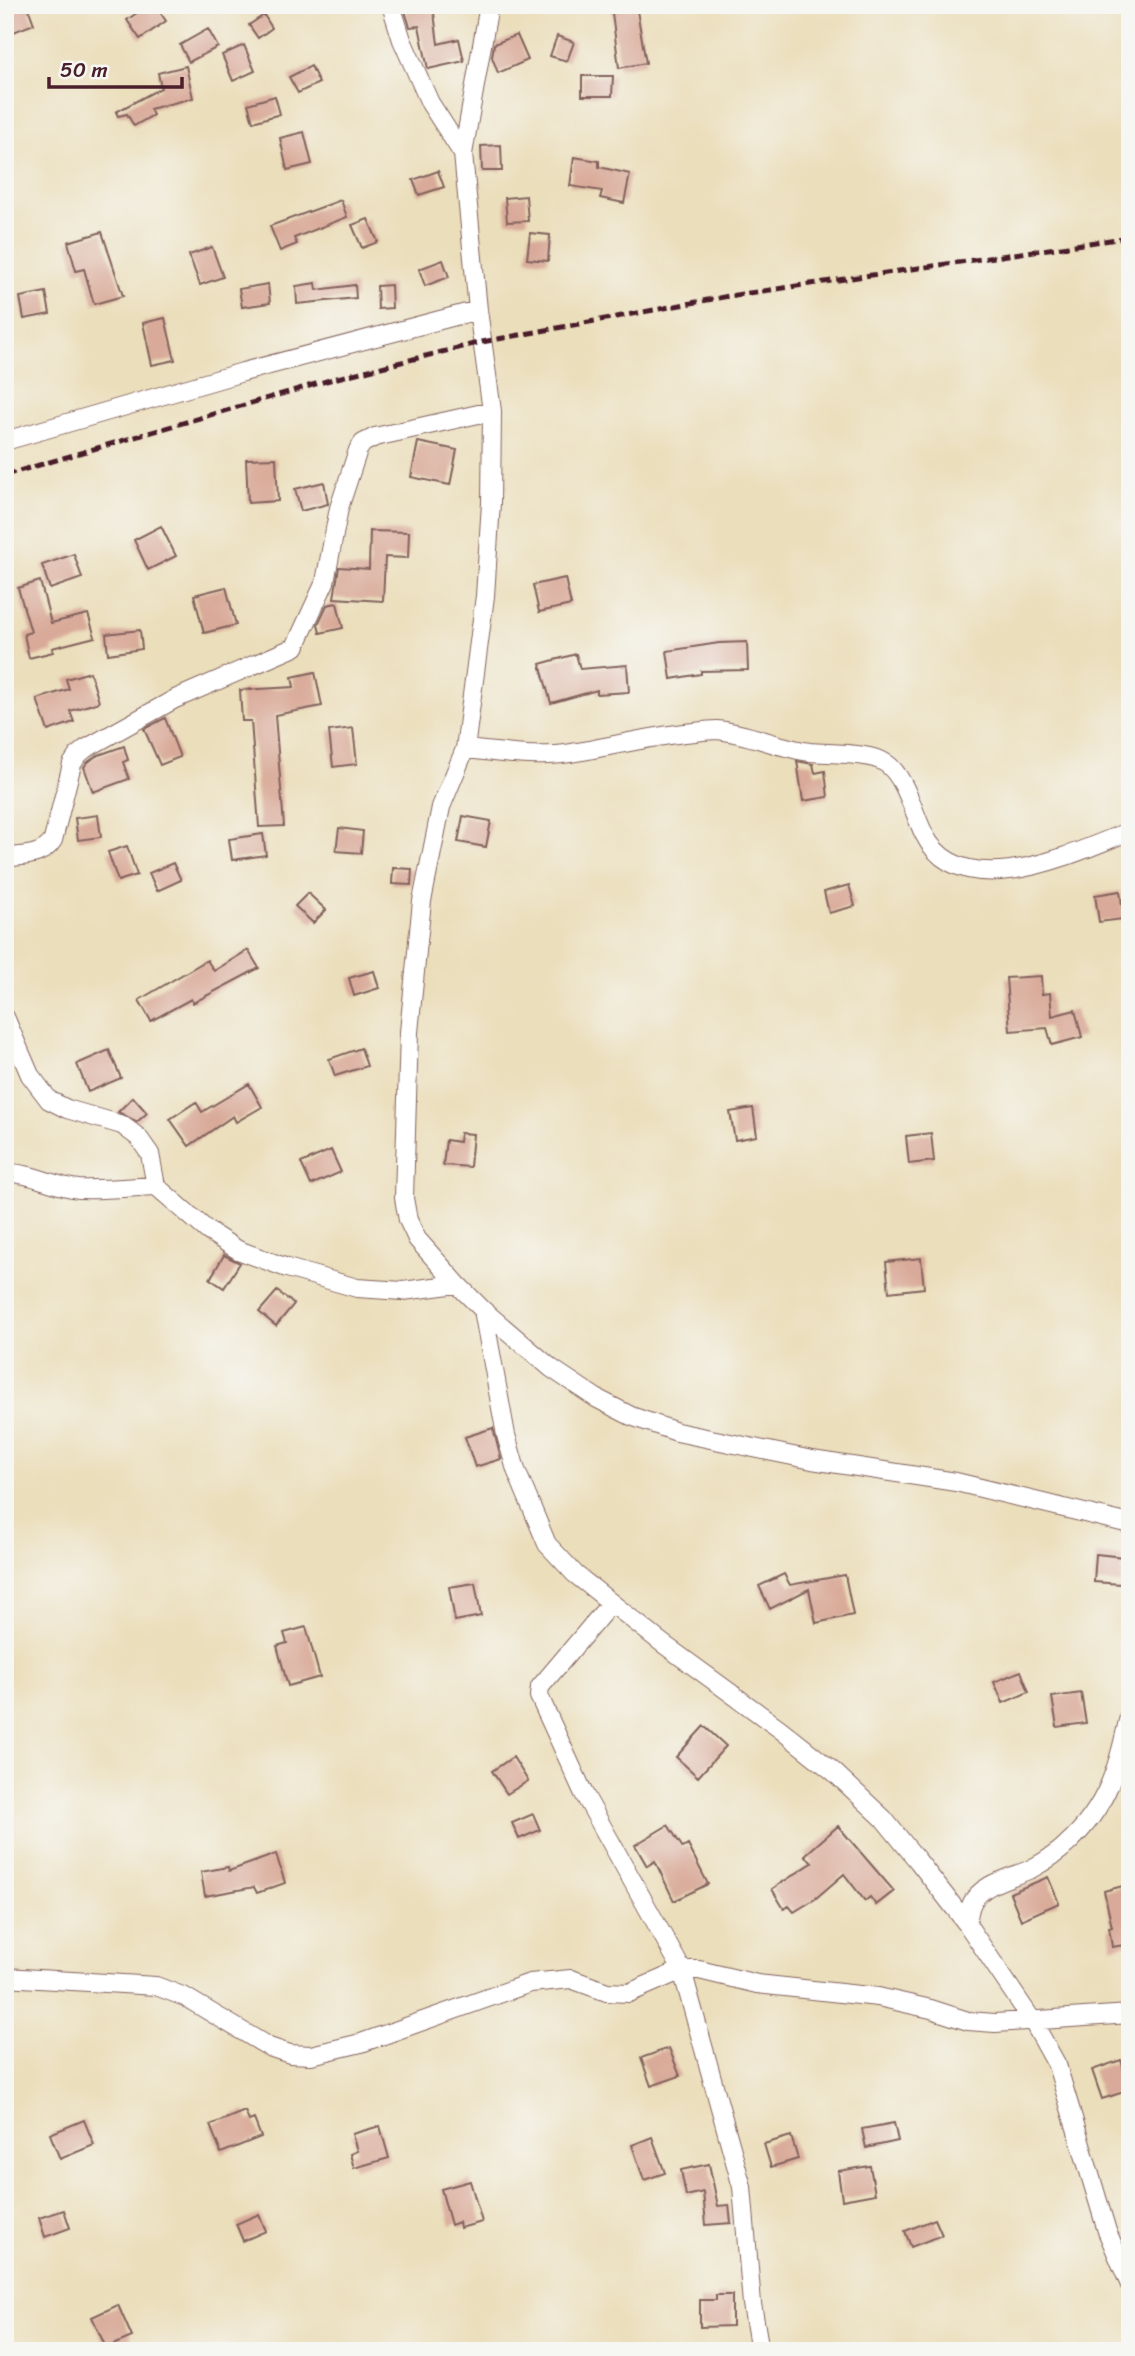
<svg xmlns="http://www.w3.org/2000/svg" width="1135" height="2356" font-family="Sriracha,sans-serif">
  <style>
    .building { fill: #d9aa99 }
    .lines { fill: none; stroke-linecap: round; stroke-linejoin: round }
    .minor-casing { stroke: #82625d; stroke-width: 20 }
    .minor { stroke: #fff; stroke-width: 18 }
    .rail { stroke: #4a1f2b; stroke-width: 5; stroke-dasharray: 10 5; stroke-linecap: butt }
  </style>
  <rect width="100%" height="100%" fill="#f6f6f2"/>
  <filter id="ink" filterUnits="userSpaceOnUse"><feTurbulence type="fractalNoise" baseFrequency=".0143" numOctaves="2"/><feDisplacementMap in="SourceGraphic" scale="14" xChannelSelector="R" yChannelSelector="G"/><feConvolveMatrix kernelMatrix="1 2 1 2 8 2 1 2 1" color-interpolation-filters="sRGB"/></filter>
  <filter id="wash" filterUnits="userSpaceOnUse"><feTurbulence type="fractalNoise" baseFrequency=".00686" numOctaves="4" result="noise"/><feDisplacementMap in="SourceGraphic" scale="28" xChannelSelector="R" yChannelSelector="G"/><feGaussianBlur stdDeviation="1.57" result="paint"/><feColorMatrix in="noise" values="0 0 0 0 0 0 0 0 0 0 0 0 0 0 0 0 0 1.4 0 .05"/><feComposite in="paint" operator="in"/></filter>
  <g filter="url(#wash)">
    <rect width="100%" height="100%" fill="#ebdebb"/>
    <g id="blocks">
      <path class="building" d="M5,5H27L34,24L11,33L5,16Z
        M148,5H155L166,21L140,39L127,20Z
        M403,5H433L438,44L459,39L464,61L428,69L419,26L410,27Z
        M611,5H636L646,63L619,68Z
        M264,15L272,28L258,38L249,25Z
        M208,29L218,47L189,62L180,45Z
        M517,35L528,60L498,73L492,57L494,44Z
        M557,36L574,42L567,61L550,56Z
        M244,45L255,71L233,81L222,55Z
        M186,66L193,98L150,109L153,115L134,126L127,114L118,116L116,112L161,88L158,73Z
        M311,66L319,83L298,93L289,77Z
        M582,76H613L612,96H582Z
        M275,96L280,114L253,122L248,104Z
        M304,132L312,164L287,170L280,138Z
        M501,145L502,171H482L481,146Z
        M574,157L599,161V167L630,174L624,203L600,198L602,191L570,186Z
        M438,171L444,187L419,195L413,180Z
        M526,196L528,221L507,222L505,198Z
        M341,200L347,217L294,238L297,244L280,251L270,226Z
        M368,219L378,242L362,248L352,225Z
        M102,232L123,296L94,304L84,269L76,271L68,242Z
        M530,233L550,235L548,261L527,259Z
        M212,247L223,277L200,285L189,255Z
        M443,260L449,277L425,286L419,269Z
        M316,283L317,290L355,285L356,298L297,304L296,286Z
        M268,284L270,303L242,307L239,289Z
        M391,285L392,308L378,309L377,286Z
        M46,292L50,314L24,319L20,297Z
        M165,318L175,360L152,365L143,323Z
        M418,442L457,450L450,485L411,477Z
        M276,458L278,501L248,503L246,459Z
        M324,482L328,504L301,511L295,489Z
        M161,526L176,556L148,570L134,540Z
        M370,531L409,532L408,558L385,557L383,601L334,598L339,567L369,569Z
        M74,554L82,578L50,589L42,565Z
        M565,578L571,605L539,612L533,585Z
        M40,581L51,623L88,614L95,637L52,648L53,652L29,658L24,634L31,632L18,588Z
        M226,587L236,625L204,633L194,595Z
        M337,603L343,628L320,633L318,624L327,605Z
        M140,630L142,649L108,654L106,634Z
        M747,642L748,670L701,671V674L671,679L667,651L719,643Z
        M576,654L580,669L627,665L629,692L597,694V690L551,703L540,664Z
        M90,672L99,702L70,711L74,722L48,731L37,699L69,689L66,679Z
        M315,672L322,706L275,715L284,826L259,827L251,721H242L240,690L294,687L292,677Z
        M165,718L180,757L160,765L144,729Z
        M353,728L357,764L333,767L329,731Z
        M124,746L128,760L123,762L129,779L93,792L84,767L87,763L96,756Z
        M797,761L813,764L815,773L825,771L828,797L803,801Z
        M98,815L101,837L78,840L75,818Z
        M463,816L491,821L486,847L458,842Z
        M339,828L363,831L361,853L336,851Z
        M263,834L266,855L232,860L229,839Z
        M127,846L137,875L118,881L108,852Z
        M173,863L181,880L157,891L149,873Z
        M393,868L412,869L411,885L392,884Z
        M849,885L855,906L829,913L824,892Z
        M1120,891L1124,919L1099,922L1095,895Z
        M308,893L326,910L313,923L295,906Z
        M248,950L259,968L193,1003L191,999L151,1021L139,1000L207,960L214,971Z
        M374,971L379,988L354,996L349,978Z
        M1041,976L1042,994L1050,993L1052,1016L1075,1010L1082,1037L1052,1045L1047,1028L1010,1031L1006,978Z
        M361,1048L367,1066L335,1076L329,1059Z
        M109,1050L121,1078L88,1092L77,1064Z
        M249,1084L262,1107L236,1122L233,1116L189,1146L170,1119L196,1102L202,1112Z
        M133,1097L147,1113L137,1122L118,1112Z
        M753,1108L757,1136L735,1140L730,1112Z
        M460,1133L473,1134L470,1167L443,1165L446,1140L459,1142Z
        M931,1133L934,1161L909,1164L906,1136Z
        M331,1150L341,1172L311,1185L301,1163Z
        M224,1255L240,1263L224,1288L210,1279Z
        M921,1258L924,1288L889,1292L886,1262Z
        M277,1291L294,1304L276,1326L259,1312Z
        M493,1428L501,1459L475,1467L465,1437Z
        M1096,1554L1123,1557L1121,1584L1094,1582Z
        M784,1574L790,1585L845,1575L853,1615L816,1623L809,1589L770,1609L759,1586Z
        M475,1583L481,1616L455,1621L449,1587Z
        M306,1627L320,1677L288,1686L277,1646L287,1643L284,1633Z
        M1021,1671L1029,1692L1003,1703L994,1682Z
        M1081,1693L1086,1723L1057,1727L1052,1697Z
        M704,1726L726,1746L698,1777L676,1757Z
        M513,1757L528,1781L507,1794L492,1771Z
        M533,1814L540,1830L519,1839L512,1823Z
        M668,1825L683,1848L688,1845L708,1884L674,1901L655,1861L647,1866L635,1845Z
        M838,1826L894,1891L876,1905L870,1897L865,1901L844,1874L815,1899L794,1912L789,1906L784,1909L772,1889L812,1863L805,1855Z
        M276,1854L285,1883L257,1893L254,1887L205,1896L201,1872L228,1867L229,1871Z
        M1048,1877L1059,1903L1021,1920L1010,1893Z
        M1130,1884V1944L1112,1947L1109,1928L1112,1927L1104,1891Z
        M669,2048L680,2076L651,2086L641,2058Z
        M1121,2060L1130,2090L1102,2099L1092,2070Z
        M245,2111L249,2121L254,2119L261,2137L221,2153L210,2125Z
        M84,2120L94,2145L60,2159L50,2134Z
        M894,2123L898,2141L866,2148L862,2129Z
        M380,2126L389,2158L354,2168L350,2154L357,2151L352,2134Z
        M791,2136L798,2159L771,2167L764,2144Z
        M652,2137L665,2173L644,2180L632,2145Z
        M709,2164L718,2206L729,2205L731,2223L706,2225L703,2192L686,2196L681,2170Z
        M870,2166L875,2194L842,2200L838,2171Z
        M470,2181L482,2222L460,2228L459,2222L451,2225L441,2189Z
        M64,2210L70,2228L45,2237L39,2218Z
        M259,2214L266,2231L243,2241L236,2224Z
        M935,2219L942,2235L911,2247L905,2231Z
        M716,2295H732V2326L700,2327V2300H716Z
        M118,2305L132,2337L106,2348L92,2317Z"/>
    </g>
  </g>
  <g filter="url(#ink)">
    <use href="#blocks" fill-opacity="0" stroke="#82625d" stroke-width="2"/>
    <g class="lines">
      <defs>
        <path id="minor" d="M391,5L402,40L430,103L463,154
          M489,5L463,154L478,310L492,411L491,503L485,596L465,749L441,807L422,901L409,1032L404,1198L408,1220L417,1239L457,1284L483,1310L551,1368L596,1398L631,1416L677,1432L812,1460L956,1482L1130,1524
          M5,441L243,372L478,310
          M465,749C500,752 536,759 571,753C609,747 647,737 685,733C696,732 707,730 717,730C749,733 778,748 810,752C830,754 871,752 887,764C905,777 914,814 924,834C961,908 1074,853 1130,831
          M5,858C22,855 43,857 53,840L72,764L78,755L85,749L175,699L295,647L325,582L339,508L358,450L363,443L375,437L492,411
          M5,1017L30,1075L49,1100L67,1109L122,1125L138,1137L150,1154L156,1186L208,1231L238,1250L287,1268L357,1288L403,1291L457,1284
          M5,1173C32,1172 53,1187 79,1189C105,1190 131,1187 156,1186
          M483,1310L506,1435L516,1470L547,1544L575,1574L662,1643L780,1729L834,1772L883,1818L918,1861L967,1924L1032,2020L1057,2065L1107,2231L1130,2285
          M611,1603L540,1687L539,1696L584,1794L682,1970L742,2187L752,2304L760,2351
          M967,1924C968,1917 969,1909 972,1903C982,1883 1011,1878 1031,1869C1042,1863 1057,1854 1066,1845C1109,1806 1118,1766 1130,1712
          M5,1977L156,1986L185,1997L269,2047L290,2054L311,2055L361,2043L530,1983L571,1979L607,1992L629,1993L682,1970H699L757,1984L878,1997L931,2009L968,2021L995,2023L1130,2014"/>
      </defs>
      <use href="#minor" class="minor-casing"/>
      <use href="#minor" class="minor"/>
      <path class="rail" d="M5,475L333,379L482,342L729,296L1130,237"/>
    </g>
  </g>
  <rect width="1135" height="2356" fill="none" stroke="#f6f6f2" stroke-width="28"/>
  <path d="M49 77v10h133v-10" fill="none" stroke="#4a1f2b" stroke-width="3.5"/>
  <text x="60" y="77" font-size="21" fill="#4a1f2b" stroke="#f6f6f2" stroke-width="5" paint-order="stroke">50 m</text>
</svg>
